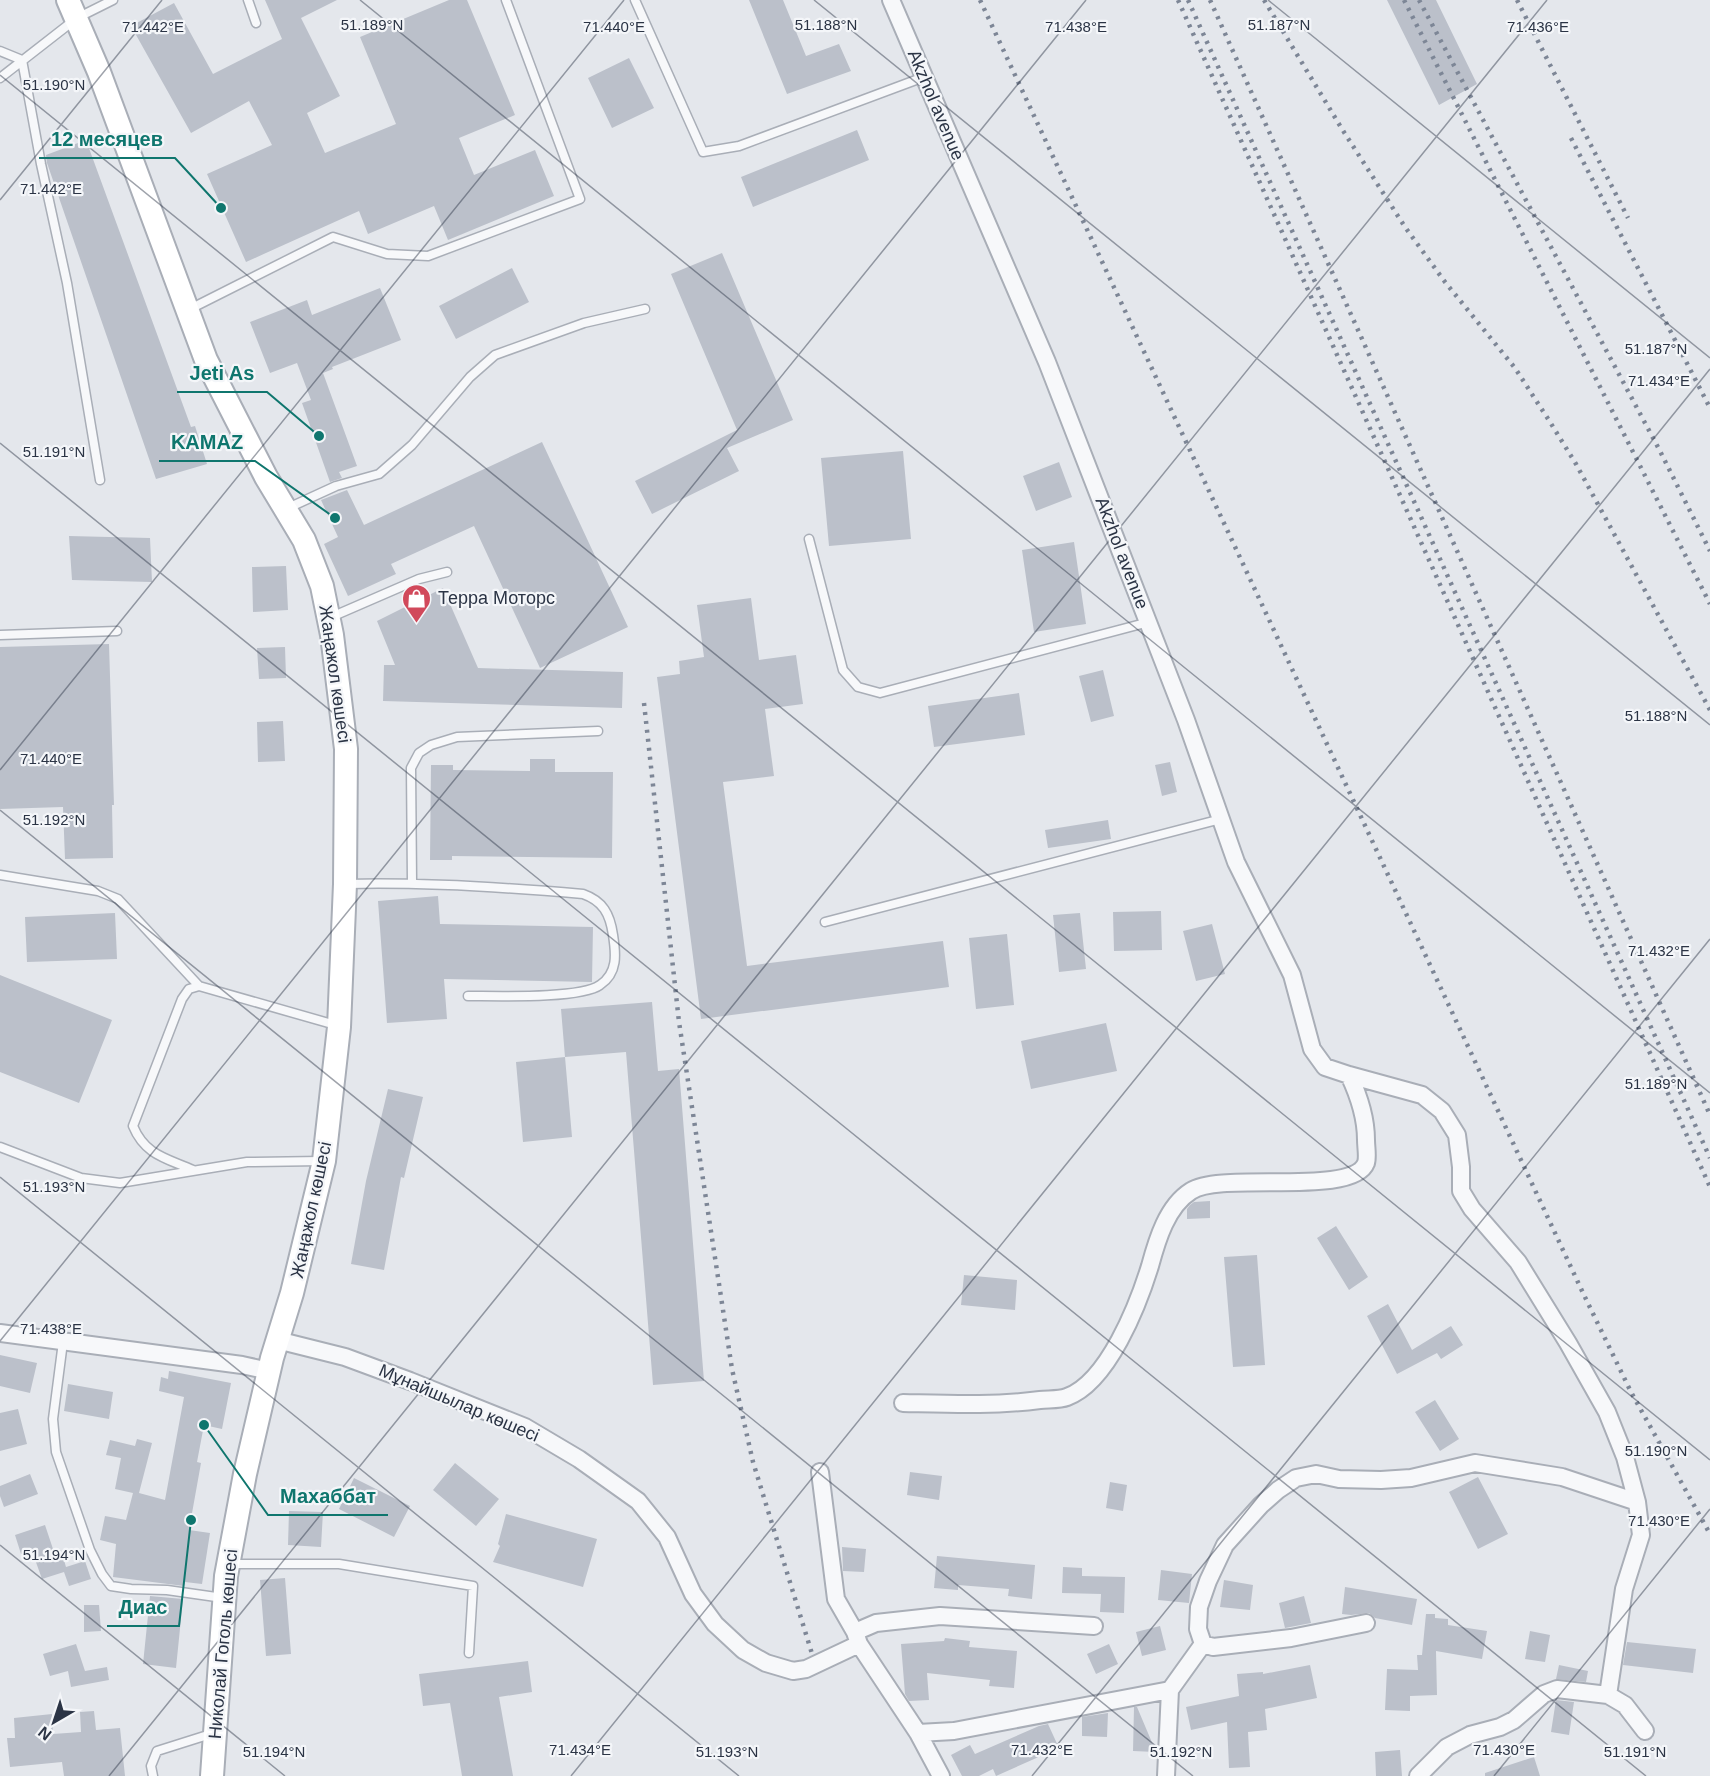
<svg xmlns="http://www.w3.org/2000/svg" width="1710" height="1776" font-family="Arial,sans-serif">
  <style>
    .building { fill: #bbc0ca }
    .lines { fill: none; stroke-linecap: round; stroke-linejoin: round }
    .lane-casing { stroke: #a9aeb7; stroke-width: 11 }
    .street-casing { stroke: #a9aeb7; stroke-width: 20 }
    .secondary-casing { stroke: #a9aeb7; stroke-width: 26 }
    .lane { stroke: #f7f8fa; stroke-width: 8 }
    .street { stroke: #f7f8fa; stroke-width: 16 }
    .secondary { stroke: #fff; stroke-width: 22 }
    .rail { stroke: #7d8696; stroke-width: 4.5; stroke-dasharray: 3 6; stroke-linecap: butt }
    .ticks { fill: none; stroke: #2b3445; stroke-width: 1.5; stroke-opacity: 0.45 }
    .labels { text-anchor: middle; stroke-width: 4.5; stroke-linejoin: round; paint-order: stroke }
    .street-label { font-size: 18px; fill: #2b3445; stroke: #f4f6f9 }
    .poi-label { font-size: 18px; fill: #2b3445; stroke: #f4f6f9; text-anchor: start }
    .ticks-label { font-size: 15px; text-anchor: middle; fill: #2b3445; stroke: #f4f6f9; stroke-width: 4.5; stroke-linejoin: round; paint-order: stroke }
    .leader { fill: none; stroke: #0f766e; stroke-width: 2 }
    .callout-dot { fill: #0f766e; stroke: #f4f6f9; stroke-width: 2 }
    .callout-label { font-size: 20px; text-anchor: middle; font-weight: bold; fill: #0f766e; stroke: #f4f6f9; stroke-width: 4.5; stroke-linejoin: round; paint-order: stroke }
  </style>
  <rect width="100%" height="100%" fill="#e4e7ec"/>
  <path class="building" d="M265,0H337L301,18L340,96L307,113L325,153L396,124L360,37L449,0H467L515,115L459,138L474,175L535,150L554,196L448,240L434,206L368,234L359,211L246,262L207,174L272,145L249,101L191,133L131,26L174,3L213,74L282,39Z
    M749,0H783L806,56L839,44L851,71L787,94Z
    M1387,0H1436L1477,84L1439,105Z
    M629,58L654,108L612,128L588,78Z
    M857,130L869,160L753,207L741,177Z
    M86,140L191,427L195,426L207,464L156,479L47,163L46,155Z
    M722,253L793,420L727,448L739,471L652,514L635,481L737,430L671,274Z
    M512,268L529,302L456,339L439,306Z
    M380,288L401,340L332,367L333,369L323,373L357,466L339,472L342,478L330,482L302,403L311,400L297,363L270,373L250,322L307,300L312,315Z
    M542,442L628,627L540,668L474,526L391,564L396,574L348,596L324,544L338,537L321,500L347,490L364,525Z
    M903,451L911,539L829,546L821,458Z
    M1059,462L1072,497L1036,511L1023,476Z
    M69,536L150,538L152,582L72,580Z
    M1074,542L1086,624L1034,632L1022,550Z
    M286,566L288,610L253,612L252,567Z
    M443,588L478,668L623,672L622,708L383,701L384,665H395L377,621Z
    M751,598L759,660L796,655L803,704L765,709L774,776L723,782L747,966L943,941L949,987L701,1019L657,677L680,674L679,661L704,657L697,605Z
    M109,644L114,805H112L113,858L65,859L63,807L0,809V647Z
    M285,647L286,678L259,679L257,648Z
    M1103,670L1114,716L1091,722L1079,676Z
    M1019,693L1025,735L934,747L928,706Z
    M283,721L285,761L258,762L257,722Z
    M530,759H555V772H613L612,858L452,856V860H430L431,765H453V770L530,771Z
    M1170,762L1177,792L1162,796L1155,765Z
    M1108,820L1111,839L1048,848L1045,830Z
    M438,896L440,924L593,927L592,982L444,979L447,1019L387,1023L378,901Z
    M1161,911L1162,950L1114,951L1113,912Z
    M115,913L117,959L27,962L25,917Z
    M1080,913L1086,969L1059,972L1053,915Z
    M1212,924L1225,974L1196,981L1183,931Z
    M1007,934L1014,1005L976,1009L969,938Z
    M0,975L112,1020L79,1103L0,1072Z
    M652,1002L658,1071L679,1069L704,1381L653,1385L626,1052L565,1057L561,1009Z
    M1106,1023L1117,1071L1031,1089L1021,1041Z
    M565,1057L572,1137L523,1142L516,1062Z
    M388,1089L423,1097L404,1178L401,1177L384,1270L351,1264L366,1181Z
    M1210,1201V1218L1187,1219V1209L1190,1205L1194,1202Z
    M1336,1226L1368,1277L1349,1290L1317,1238Z
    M1257,1255L1265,1365L1233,1367L1224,1257Z
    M964,1275L1017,1280L1015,1310L961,1305Z
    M1388,1304L1412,1350L1451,1326L1463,1345L1441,1359L1437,1353L1397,1374L1367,1316Z
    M0,1355L37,1363L30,1393L0,1386Z
    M169,1371L231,1383L222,1429L204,1425L197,1462L201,1463L189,1530L210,1533L202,1584L185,1582L184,1586L113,1577L116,1544L100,1540L105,1516L126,1520L133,1493L115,1489L121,1458L106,1455L110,1440L135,1446L137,1439L152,1443L139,1493L165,1500L184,1397L159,1391L161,1377L168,1379Z
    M68,1384L113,1392L109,1419L64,1411Z
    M1435,1400L1459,1439L1440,1451L1415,1412Z
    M18,1409L27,1444L0,1451V1413Z
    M455,1463L499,1499L476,1526L433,1490Z
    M910,1472L942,1476L939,1500L907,1495Z
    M30,1474L38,1494L4,1507L0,1496V1486Z
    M1478,1477L1508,1534L1478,1549L1449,1492Z
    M354,1478L410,1506L394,1537L339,1509Z
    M1110,1482L1127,1485L1123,1511L1106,1508Z
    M289,1511L323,1512L321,1547L288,1545Z
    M506,1514L597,1539L583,1587L493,1562L500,1546L498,1544Z
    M45,1525L54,1552L61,1550L66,1567L85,1561L91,1579L69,1586L64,1572L42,1579L32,1551L21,1554L15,1535Z
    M842,1547L866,1549L864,1572L843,1571Z
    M937,1556L1035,1565L1032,1599L1008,1596L1009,1589L958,1585V1590L934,1588Z
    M1063,1567L1082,1568V1576L1125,1577L1124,1613L1100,1612L1101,1594L1062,1593Z
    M1161,1570L1192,1574L1189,1603L1158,1600Z
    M285,1578L291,1654L266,1656L260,1580Z
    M1224,1580L1253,1585L1250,1610L1220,1607Z
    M1345,1587L1417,1599L1412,1625L1375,1618L1369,1613L1351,1615L1342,1614Z
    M150,1596L183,1599L176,1668L143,1664Z
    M1304,1596L1311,1623L1285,1628L1279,1603Z
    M84,1605H99L101,1631L84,1632Z
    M1426,1614H1435V1618L1448,1619V1625L1487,1631L1482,1659L1436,1651L1437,1695L1410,1696V1711L1385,1710L1387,1669L1418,1670L1417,1655H1422Z
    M1160,1626L1166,1650L1142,1656L1136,1632Z
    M1530,1631L1550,1635L1545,1662L1525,1659Z
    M945,1638L970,1641L969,1647L1017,1651L1014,1688L989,1686L990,1680L927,1673L929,1700L909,1701L905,1694L901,1644L944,1641Z
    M1627,1642L1696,1649L1693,1673L1623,1665Z
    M76,1644L85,1671L107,1667L109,1680L71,1687L68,1671L50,1676L43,1654Z
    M1109,1644L1118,1664L1096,1674L1087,1654Z
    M528,1661L532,1692L499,1697L513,1776H462L450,1703L423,1706L419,1674Z
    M1310,1665L1317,1698L1265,1709L1267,1730L1248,1732L1250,1767L1229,1768L1227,1722L1191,1730L1186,1707L1239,1696L1237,1674L1263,1672V1674Z
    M1559,1665L1588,1671L1586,1682L1556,1679Z
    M1556,1700L1574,1702L1569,1735L1551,1732Z
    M1134,1707H1137L1156,1752L1133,1751Z
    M94,1711L96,1730L120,1728L125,1776H64L62,1762L10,1767L7,1738H15L14,1718L52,1714L53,1734L81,1732L80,1712Z
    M1108,1713L1107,1737L1082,1736V1717Z
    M1048,1724L1059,1748L996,1776L993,1769L979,1776H962L951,1755L970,1745L975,1754L1039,1726Z
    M1400,1750L1402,1776H1376L1375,1752Z
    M1534,1757L1540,1776H1485V1773Z"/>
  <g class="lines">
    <defs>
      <path id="lane" d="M248,0L256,23
        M635,0L703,152L739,146L924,77
        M0,51L22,60L41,164L67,283L100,480
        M0,78L77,18L113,0
        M188,310L333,237L387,254L428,256L580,199L506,0
        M286,509L336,486L379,474L412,445L470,377L495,355L584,323L645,309
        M809,539L843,670L858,687L880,693L1149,622
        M329,618L419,579L447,572
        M0,635L117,631
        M0,875L98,891L118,899L199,986
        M412,882L411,768L419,753L431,745L457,737L598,731
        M346,884C425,882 503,887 583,894C603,901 610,914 613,935C616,954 618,973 600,985C581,999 495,996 468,996
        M825,922L1221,819
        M0,1147L81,1178L120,1183L247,1162L321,1161
        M193,1170C166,1158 145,1155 133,1126L182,999L189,989L199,986L339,1026
        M63,1342L53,1419L56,1452L90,1550L102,1574L111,1586L131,1589L167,1590L223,1598
        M229,1564H339L473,1586L469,1653
        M153,1776L151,1766L157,1751L214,1733"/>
      <path id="street" d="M891,0L1047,362L1186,720L1236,862L1292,975L1312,1049L1325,1067L1349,1075C1359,1096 1366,1117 1366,1140C1366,1147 1368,1157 1366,1163C1353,1197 1221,1171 1191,1191C1167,1206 1157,1240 1150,1266C1138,1305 1108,1382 1067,1397C1059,1400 1048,1399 1040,1400C994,1406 949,1404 903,1403
        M1349,1075L1422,1095L1442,1111L1457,1135L1461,1167V1191L1472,1209L1518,1262L1568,1343L1607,1412L1625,1457L1637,1502L1641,1535L1624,1589L1608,1695
        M0,1333L242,1365L269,1371
        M277,1340L345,1357L410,1381L525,1427L579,1459L638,1501L667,1537L693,1594L715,1624L743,1650L766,1663L793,1671L806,1669L859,1644
        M820,1472L836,1599L855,1632L859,1644L918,1733L941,1776
        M855,1632L876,1623L940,1616L1094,1626
        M1203,1644L1198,1629L1199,1607L1208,1581L1225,1545L1261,1505L1278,1490L1296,1478L1316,1474L1339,1479L1381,1480L1411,1478L1475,1463L1562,1477L1637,1502
        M918,1733L954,1731L1170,1690
        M1166,1776L1170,1690L1203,1644L1213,1647L1291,1638L1366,1623
        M1418,1776L1447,1747L1470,1735L1500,1727L1514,1720L1544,1694L1557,1689L1608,1695L1625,1705L1645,1731"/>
      <path id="secondary" d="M68,0L99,72L206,360L266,477L304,540L322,586L332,635L346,749L345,884L339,1027L324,1161L292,1293L272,1358L245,1474L226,1576L212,1776"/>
    </defs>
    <use href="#lane" class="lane-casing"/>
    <use href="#street" class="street-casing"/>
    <use href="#secondary" class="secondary-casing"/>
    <use href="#lane" class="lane"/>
    <use href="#street" class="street"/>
    <use href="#secondary" class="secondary"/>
    <path class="rail" d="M980,0L1583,1293L1631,1392L1710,1534
      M1178,0L1710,1187
      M1188,0L1710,1158
      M1210,0L1710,1115
      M1264,0L1342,129L1405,227L1445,282L1515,368L1550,422L1576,464L1710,710
      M1404,0L1710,604
      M1419,0L1660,451L1710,551
      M1517,0L1628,218
      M1571,138L1710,408
      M644,703L679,1022L732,1369L753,1462L813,1657"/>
  </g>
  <path class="ticks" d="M360,0L1710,1093M814,0L1710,725M1268,0L1710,358M0,75L1710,1460M0,200L162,0M0,443L1646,1776M0,770L624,0M0,810L1193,1776M0,1177L739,1776M0,1341L1086,0M0,1545L285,1776M109,1776L1547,0M571,1776L1710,369M1032,1776L1710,939M1494,1776L1710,1509"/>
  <defs>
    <symbol id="shop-pin" viewBox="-11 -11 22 30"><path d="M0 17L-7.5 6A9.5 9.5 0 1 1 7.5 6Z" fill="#d1495b" stroke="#f4f6f9"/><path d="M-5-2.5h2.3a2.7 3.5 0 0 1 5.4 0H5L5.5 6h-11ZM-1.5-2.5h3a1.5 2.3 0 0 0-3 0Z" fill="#fff"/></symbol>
  </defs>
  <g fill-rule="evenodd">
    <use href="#shop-pin" x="400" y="582" width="33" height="45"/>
  </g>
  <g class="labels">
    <g class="street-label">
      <text transform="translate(936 105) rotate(67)" y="6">Akzhol avenue</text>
      <text transform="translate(1122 553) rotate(69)" y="6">Akzhol avenue</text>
      <text transform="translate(335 674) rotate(82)" y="6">Жаңажол көшесі</text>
      <text transform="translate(311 1210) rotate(-78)" y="6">Жаңажол көшесі</text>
      <text transform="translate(459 1403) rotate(23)" y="6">Мұнайшылар көшесі</text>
      <text transform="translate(223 1644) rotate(-85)" y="6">Николай Гоголь көшесі</text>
    </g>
    <g class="poi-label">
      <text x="438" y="604">Терра Моторс</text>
    </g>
  </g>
  <g class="ticks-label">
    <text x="372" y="30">51.189°N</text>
    <text x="826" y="30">51.188°N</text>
    <text x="1279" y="30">51.187°N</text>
    <text x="153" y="32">71.442°E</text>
    <text x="614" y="32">71.440°E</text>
    <text x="1076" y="32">71.438°E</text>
    <text x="1538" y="32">71.436°E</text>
    <text x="54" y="90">51.190°N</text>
    <text x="51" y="194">71.442°E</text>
    <text x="1656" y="354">51.187°N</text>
    <text x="1659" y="386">71.434°E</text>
    <text x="54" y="457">51.191°N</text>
    <text x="1656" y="721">51.188°N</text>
    <text x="51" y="764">71.440°E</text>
    <text x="54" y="825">51.192°N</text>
    <text x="1659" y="956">71.432°E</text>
    <text x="1656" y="1089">51.189°N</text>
    <text x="54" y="1192">51.193°N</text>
    <text x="51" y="1334">71.438°E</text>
    <text x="1656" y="1456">51.190°N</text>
    <text x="1659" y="1526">71.430°E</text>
    <text x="54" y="1560">51.194°N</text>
    <text x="580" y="1755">71.434°E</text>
    <text x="1042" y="1755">71.432°E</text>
    <text x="1504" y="1755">71.430°E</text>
    <text x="274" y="1757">51.194°N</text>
    <text x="727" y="1757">51.193°N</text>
    <text x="1181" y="1757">51.192°N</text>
    <text x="1635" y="1757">51.191°N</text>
  </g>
  <path class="leader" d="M221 208L175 158H39M319 436L267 392H177M335 518L255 461H159M204 1425L268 1515H388M191 1520L179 1626H107"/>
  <g class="callout-dot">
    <circle cx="221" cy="208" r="6"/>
    <circle cx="319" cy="436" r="6"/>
    <circle cx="335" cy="518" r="6"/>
    <circle cx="204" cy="1425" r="6"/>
    <circle cx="191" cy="1520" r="6"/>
  </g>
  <g class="callout-label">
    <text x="107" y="146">12 месяцев</text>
    <text x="222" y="380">Jeti As</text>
    <text x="207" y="449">KAMAZ</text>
    <text x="328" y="1503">Махаббат</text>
    <text x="143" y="1614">Диас</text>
  </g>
  <g transform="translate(54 1722) rotate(219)" stroke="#f4f6f9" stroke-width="4.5" paint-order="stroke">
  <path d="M0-4.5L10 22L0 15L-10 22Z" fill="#2b3445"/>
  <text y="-9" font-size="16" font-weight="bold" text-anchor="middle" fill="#2b3445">N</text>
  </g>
</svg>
